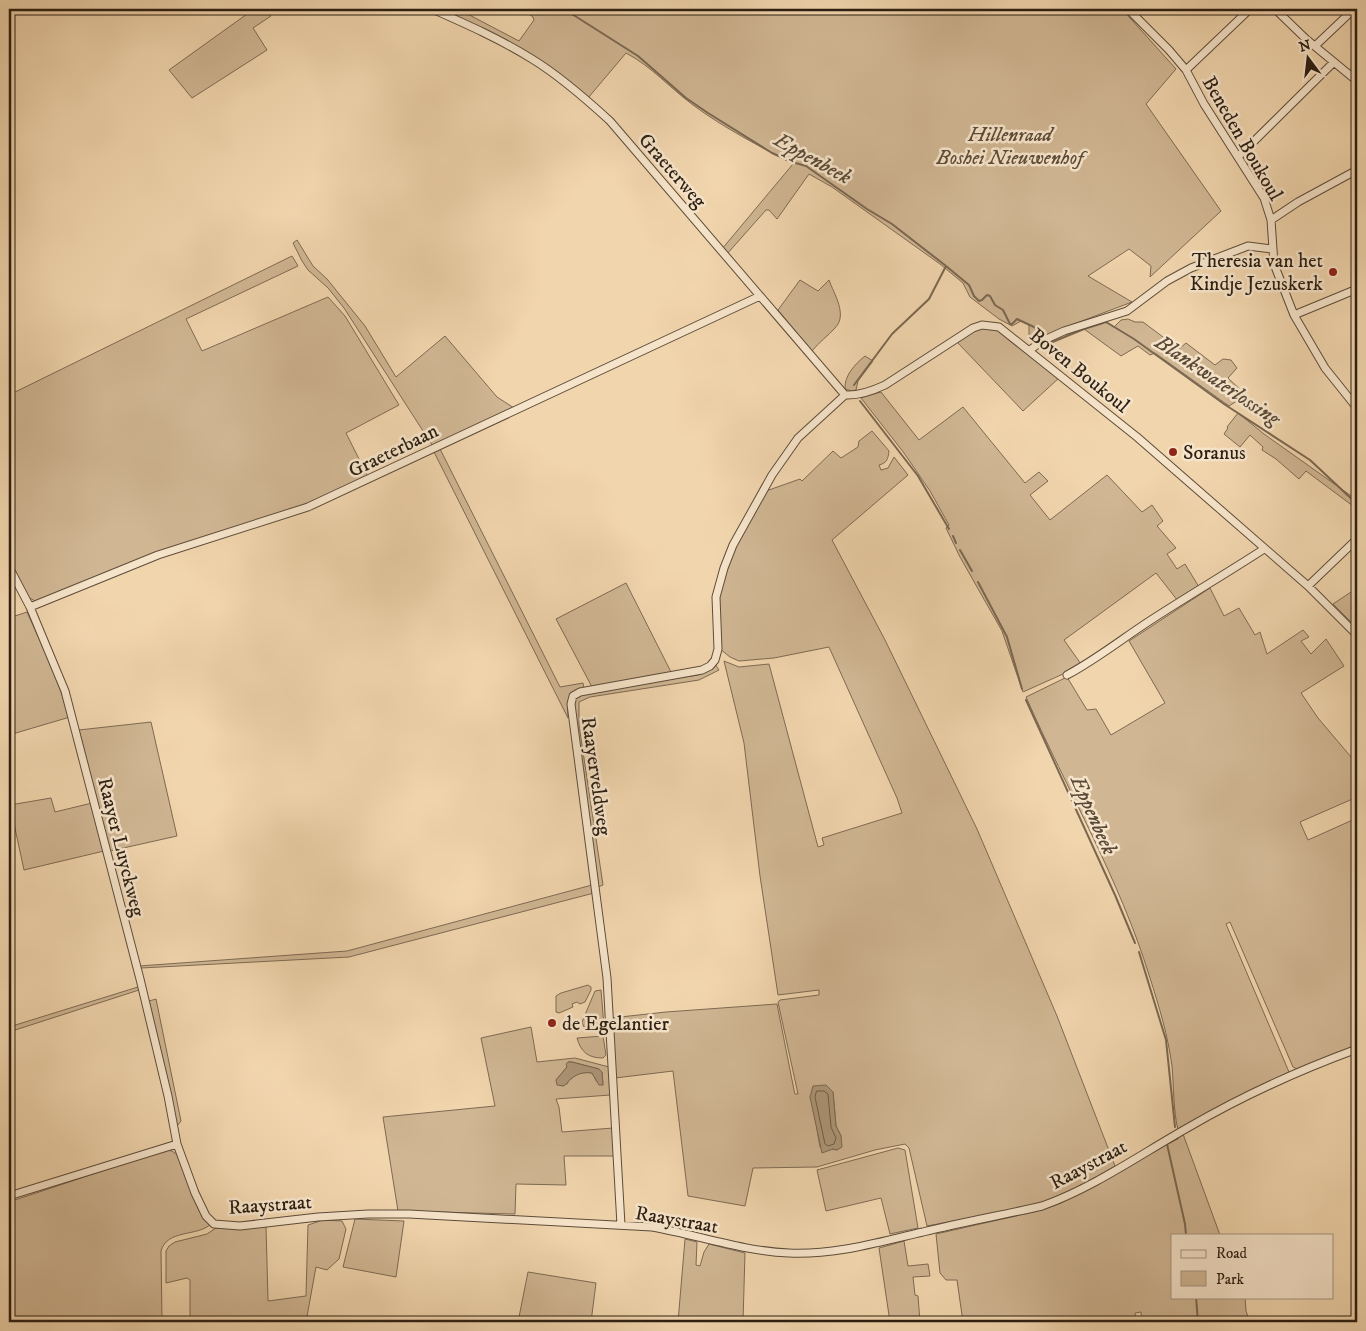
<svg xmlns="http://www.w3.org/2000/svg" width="1366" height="1331" font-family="'IM FELL DW Pica',serif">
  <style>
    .green { fill: #d0b693; stroke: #7e6a53; fill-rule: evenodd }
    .water { fill: #ae9779; stroke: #7a6750 }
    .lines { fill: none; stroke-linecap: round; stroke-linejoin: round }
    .shore { stroke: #6d5b46; stroke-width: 1 }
    .stream { stroke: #7a6750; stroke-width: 2 }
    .minor-casing { stroke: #5d4c3a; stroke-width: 9 }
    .minor { stroke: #f6e4ca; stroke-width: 7 }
    .poi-dot { fill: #8f2418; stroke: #f6e4ca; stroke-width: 2 }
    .labels { text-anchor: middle; stroke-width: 5; stroke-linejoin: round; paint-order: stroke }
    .park-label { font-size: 20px; font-style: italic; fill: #5d4c39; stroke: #f6e4ca }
    .street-label { font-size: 20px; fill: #2c1f13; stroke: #f6e4ca }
    .poi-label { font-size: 20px; fill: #2c1f13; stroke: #f6e4ca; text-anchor: start }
    .water-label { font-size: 21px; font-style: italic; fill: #5a4937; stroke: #f6e4ca }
  </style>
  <rect width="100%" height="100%" fill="#f1d5ad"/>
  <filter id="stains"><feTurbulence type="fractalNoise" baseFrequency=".004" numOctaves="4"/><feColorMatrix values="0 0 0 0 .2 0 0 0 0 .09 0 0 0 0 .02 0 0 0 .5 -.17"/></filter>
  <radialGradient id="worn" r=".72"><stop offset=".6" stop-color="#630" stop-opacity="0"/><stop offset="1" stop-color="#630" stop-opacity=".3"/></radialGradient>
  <path class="green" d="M254,9H264L271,16L253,28L267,50L192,98L169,70Z
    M443,9H458L519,41L534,20L533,17L522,9H1122L1176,69L1146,104L1221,211L1150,277L1151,266L1129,249L1088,276L1132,302L1058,330L1037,342L1029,340V325L1021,321L1012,326L999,319L970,297L963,283L940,264L832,187L809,174L777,219L769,210H766L727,254L722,249L793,164C759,146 724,128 693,105C670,88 651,66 626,53L588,98L524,51Z
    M297,240L313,266L327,279L365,326L396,377L445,336L497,397L514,408L437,444L432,445L344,308L328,288L308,270L302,261L293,243Z
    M292,256L298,266L186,319L202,351L328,297L345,316L399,405L346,433L368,477L303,505L141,559L35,601L28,597L9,559V395Z
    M800,280L818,291L829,280C834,294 848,315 835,328C828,336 819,342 812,351L778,310Z
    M1128,319L1135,322H1143L1179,349L1186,343L1215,365L1223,359L1231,360L1237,368L1228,378L1246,395L1229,406L1155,353L1150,355L1138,346L1121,356L1084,329L1105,321L1114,327L1121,320Z
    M981,328L997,329L1059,378L1023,411L956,341L974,330Z
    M865,356L873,361L858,381L856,390L852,391L845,389C844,376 855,364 865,356Z
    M881,392L919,440L963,407L1025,483L1039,472L1048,481L1030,495L1050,520L1107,475L1142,512L1152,505L1163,521L1157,526L1176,548L1167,554L1177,569L1185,564L1199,587L1178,601L1156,573L1064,640L1081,664L1063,674L1023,692L1002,631L960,557L946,528L949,525L930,491L904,453L861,398Z
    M1238,413L1264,434L1357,500V509L1306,471L1299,479L1276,459L1262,450L1263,447L1250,435L1240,447L1224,434L1228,428L1227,427Z
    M872,431L889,451C888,459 887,463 879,465L881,470L888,468L894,457L908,475L832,540L885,640L977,829L1057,1016L1115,1166C1093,1178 1071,1193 1047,1201C1009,1214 966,1218 927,1226L909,1148L905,1144L875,1150L817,1167L753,1168L745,1206L688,1196L673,1071L615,1078L611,1018L666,1012L777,1004L794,1090L795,1094H798L778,1002L780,1000L819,995V990L778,995L760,876L744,743L724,661L739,667L769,664L818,847L824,845L822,838L902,813L897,798L829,647L774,658L739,661L730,657L720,649L717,599L733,550L766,491L800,479L802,481L833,451L841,458L858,447L859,441ZM833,1092L836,1126L841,1136L837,1150L820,1147L813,1106L810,1097Z
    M440,449L560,687L583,683L584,689C566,697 567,698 568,718L434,452Z
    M626,583L672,674L592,687L556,619Z
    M1210,588L1224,616L1239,608L1255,635L1260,632L1267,654L1303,630L1309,637L1301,641L1311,654L1326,639L1344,666L1301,693L1318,718L1357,764V797L1300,822L1308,840L1357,818V1047L1297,1069L1293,1067L1230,922L1226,924L1289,1072L1178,1130C1173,1109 1174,1087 1172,1066C1168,1036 1159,1006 1150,978C1120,880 1067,790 1026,697L1067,677L1087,710L1096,709L1111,735L1165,703L1129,641Z
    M1357,588V628L1333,604Z
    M27,612L52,667L70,717L9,735V618Z
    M715,664L719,670L699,680L590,697L579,702V725L603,885L598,887L574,726V700L577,697L589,692L698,675L709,670Z
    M151,722L177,836L110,851L79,730Z
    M51,798L55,812L92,803L104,851L24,870L10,805Z
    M592,885L594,893L349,957L141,968L139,966L347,951Z
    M588,985L591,987V990L585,1002L580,1004L577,1002L572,1004L573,1007L559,1013L556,1012V996L561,993Z
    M138,987L139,990L9,1032V1027Z
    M601,990L604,1026L588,1029L584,1027L582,1022L595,991Z
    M156,999L181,1121L177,1126L149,1001Z
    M531,1027L537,1062L575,1058L609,1067L610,1095L556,1099L559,1107L562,1132L613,1128L614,1156H564L566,1185L516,1184L515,1214L398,1211L383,1117L495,1106L481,1038ZM568,1062H572L599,1069L602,1072L603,1085L597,1082L592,1073C582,1071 571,1075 567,1084L561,1086L556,1080L567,1067Z
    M603,1036L606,1055L603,1058C588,1058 581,1052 577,1038Z
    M1183,1134L1220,1235H1172V1297H1245L1246,1311L1250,1322H1142L1141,1312L1135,1313L1136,1322H963L957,1280H946L940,1273L936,1234L1042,1210L1061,1203Z
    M898,1148L905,1150L918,1228L890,1234L881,1198L826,1211L817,1170Z
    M165,1150L172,1151L179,1156L211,1224C197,1237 167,1229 161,1251L162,1322H9V1202Z
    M355,1219L404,1221L396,1277L343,1267Z
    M323,1220L342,1221L346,1229L339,1259L327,1270L316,1267L306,1322H190V1280L187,1278L166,1283V1251L169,1246L175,1242L207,1234L216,1228L266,1226L268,1301L306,1296L308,1225Z
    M685,1239L697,1242L696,1265L700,1266L704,1252L709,1244L745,1253L743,1322H678Z
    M904,1241L908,1266L928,1264L930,1276L913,1277L915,1295L918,1296L920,1322H890L879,1248Z
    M528,1272L596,1283L591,1322L521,1319L520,1322H518Z"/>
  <path class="water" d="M568,1062H572L599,1069L602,1072L603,1085H599L592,1073C579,1071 572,1077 564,1086L557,1085L556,1080L567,1067L566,1064Z
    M826,1085L833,1092L836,1126L841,1136L842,1147L837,1150L833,1149L822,1153L810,1097L813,1086Z"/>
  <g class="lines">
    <path class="shore" d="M817,1091H824L828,1094L831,1127L836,1138L834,1144L828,1146L825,1144L815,1097Z"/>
    <path class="stream" d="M564,9L638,56L686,98L708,113L772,153L792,162L806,166L867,209L892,224L946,266L929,299L892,334L854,385
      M946,266L969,285L974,296L979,301L982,300L987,295L990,296L995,305L1003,310L1010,324H1012L1017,319L1034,327L1045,336
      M1050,343L1084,329L1106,322L1134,339L1224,404L1310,460L1357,504
      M860,401L918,476L949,529
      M953,536L956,543
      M960,550L972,571
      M978,582L1007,637L1022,689
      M1026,700L1115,895L1135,943
      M1139,952L1166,1040L1175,1127
      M1178,1138L1167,1144L1185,1224L1186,1235
      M1196,1297L1198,1322"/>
    <defs>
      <path id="minor" d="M432,9C466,24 500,39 532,59C560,76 586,99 610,121L845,395C859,396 872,391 885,385L973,328L982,325L999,327L1137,437L1308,586L1357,635
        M1128,9L1169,50L1186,70L1204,104L1264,198L1271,220L1274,264L1294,315L1325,368L1357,408
        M1275,9L1306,39L1357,81
        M1315,46L1354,9
        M1186,70L1250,9
        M1238,157L1334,62
        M1271,220L1298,202L1357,170
        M1294,315L1357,289
        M1030,350L1042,341L1064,331L1127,311L1167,281L1191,268L1248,246L1272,249
        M9,567L30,607L65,691L140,979L168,1096L177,1144L195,1193L206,1216L214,1224L240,1226L318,1217L368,1214H409L652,1227C698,1235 742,1251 789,1253C836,1255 878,1242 923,1232C963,1222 1003,1215 1042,1206C1093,1188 1141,1154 1189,1127C1244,1095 1297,1071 1357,1049
        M1308,586L1357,539
        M30,607L158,555L308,507L760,296
        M1067,675C1097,659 1123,638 1151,620C1188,596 1227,573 1264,549
        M9,1196L177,1144
        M621,1225L607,978L571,704L573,696L580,692L702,670L710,666L715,660L718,649L716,597L724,568L733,545L772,475L798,438L845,395"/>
    </defs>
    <use href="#minor" class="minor-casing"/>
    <use href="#minor" class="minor"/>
  </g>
  <g class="poi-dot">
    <circle cx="1333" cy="272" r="5"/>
    <circle cx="1173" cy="452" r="5"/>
    <circle cx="552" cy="1023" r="5"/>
  </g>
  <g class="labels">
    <g class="park-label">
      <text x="1010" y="141">Hillenraad<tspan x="1010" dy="23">Boshei Nieuwenhof</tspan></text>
    </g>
    <g class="street-label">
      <text transform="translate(1243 138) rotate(60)" y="7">Beneden Boukoul</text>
      <text transform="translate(673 170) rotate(49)" y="7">Graeterweg</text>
      <text transform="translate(1080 370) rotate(39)" y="7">Boven Boukoul</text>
      <text transform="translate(393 450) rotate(-26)" y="7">Graeterbaan</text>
      <text transform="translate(597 776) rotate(82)" y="7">Raayerveldweg</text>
      <text transform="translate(122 847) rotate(76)" y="7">Raayer Luyckweg</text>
      <text transform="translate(1088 1164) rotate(-28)" y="7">Raaystraat</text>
      <text transform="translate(270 1204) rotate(-4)" y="7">Raaystraat</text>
      <text transform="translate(677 1219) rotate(10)" y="7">Raaystraat</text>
    </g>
    <g class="poi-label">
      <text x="1323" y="267" text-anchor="end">Theresia van het<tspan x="1323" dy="23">Kindje Jezuskerk</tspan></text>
      <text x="1183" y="459">Soranus</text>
      <text x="562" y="1030">de Egelantier</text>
    </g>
    <g class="water-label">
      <text transform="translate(813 158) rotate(29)" y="7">Eppenbeek</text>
      <text transform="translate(1218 380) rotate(34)" y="7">Blankwaterlossing</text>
      <text transform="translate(1094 815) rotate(66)" y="7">Eppenbeek</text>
    </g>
  </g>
  <rect width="1366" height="1331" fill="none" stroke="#f1d5ad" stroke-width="30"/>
  <rect x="10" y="10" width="1346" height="1311" fill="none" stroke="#2c1f13" stroke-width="2.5"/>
  <rect x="15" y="15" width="1336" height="1301" fill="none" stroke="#2c1f13"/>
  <rect x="1171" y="1234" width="162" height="65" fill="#f6e4ca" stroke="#a59581"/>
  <rect x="1181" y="1250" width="25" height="8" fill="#f6e4ca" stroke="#a59581"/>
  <text x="1216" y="1258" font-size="15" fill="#2c1f13">Road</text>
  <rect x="1181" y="1271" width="25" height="15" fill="#d0b693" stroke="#a59581"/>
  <text x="1216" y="1284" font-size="15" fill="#2c1f13">Park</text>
  <g transform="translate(1308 58) rotate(345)" stroke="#f6e4ca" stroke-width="4" paint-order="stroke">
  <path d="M0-4L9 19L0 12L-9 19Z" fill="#2c1f13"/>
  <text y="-8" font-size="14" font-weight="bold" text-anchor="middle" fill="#2c1f13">N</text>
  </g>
  <rect width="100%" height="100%" filter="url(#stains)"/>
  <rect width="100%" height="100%" fill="url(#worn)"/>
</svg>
